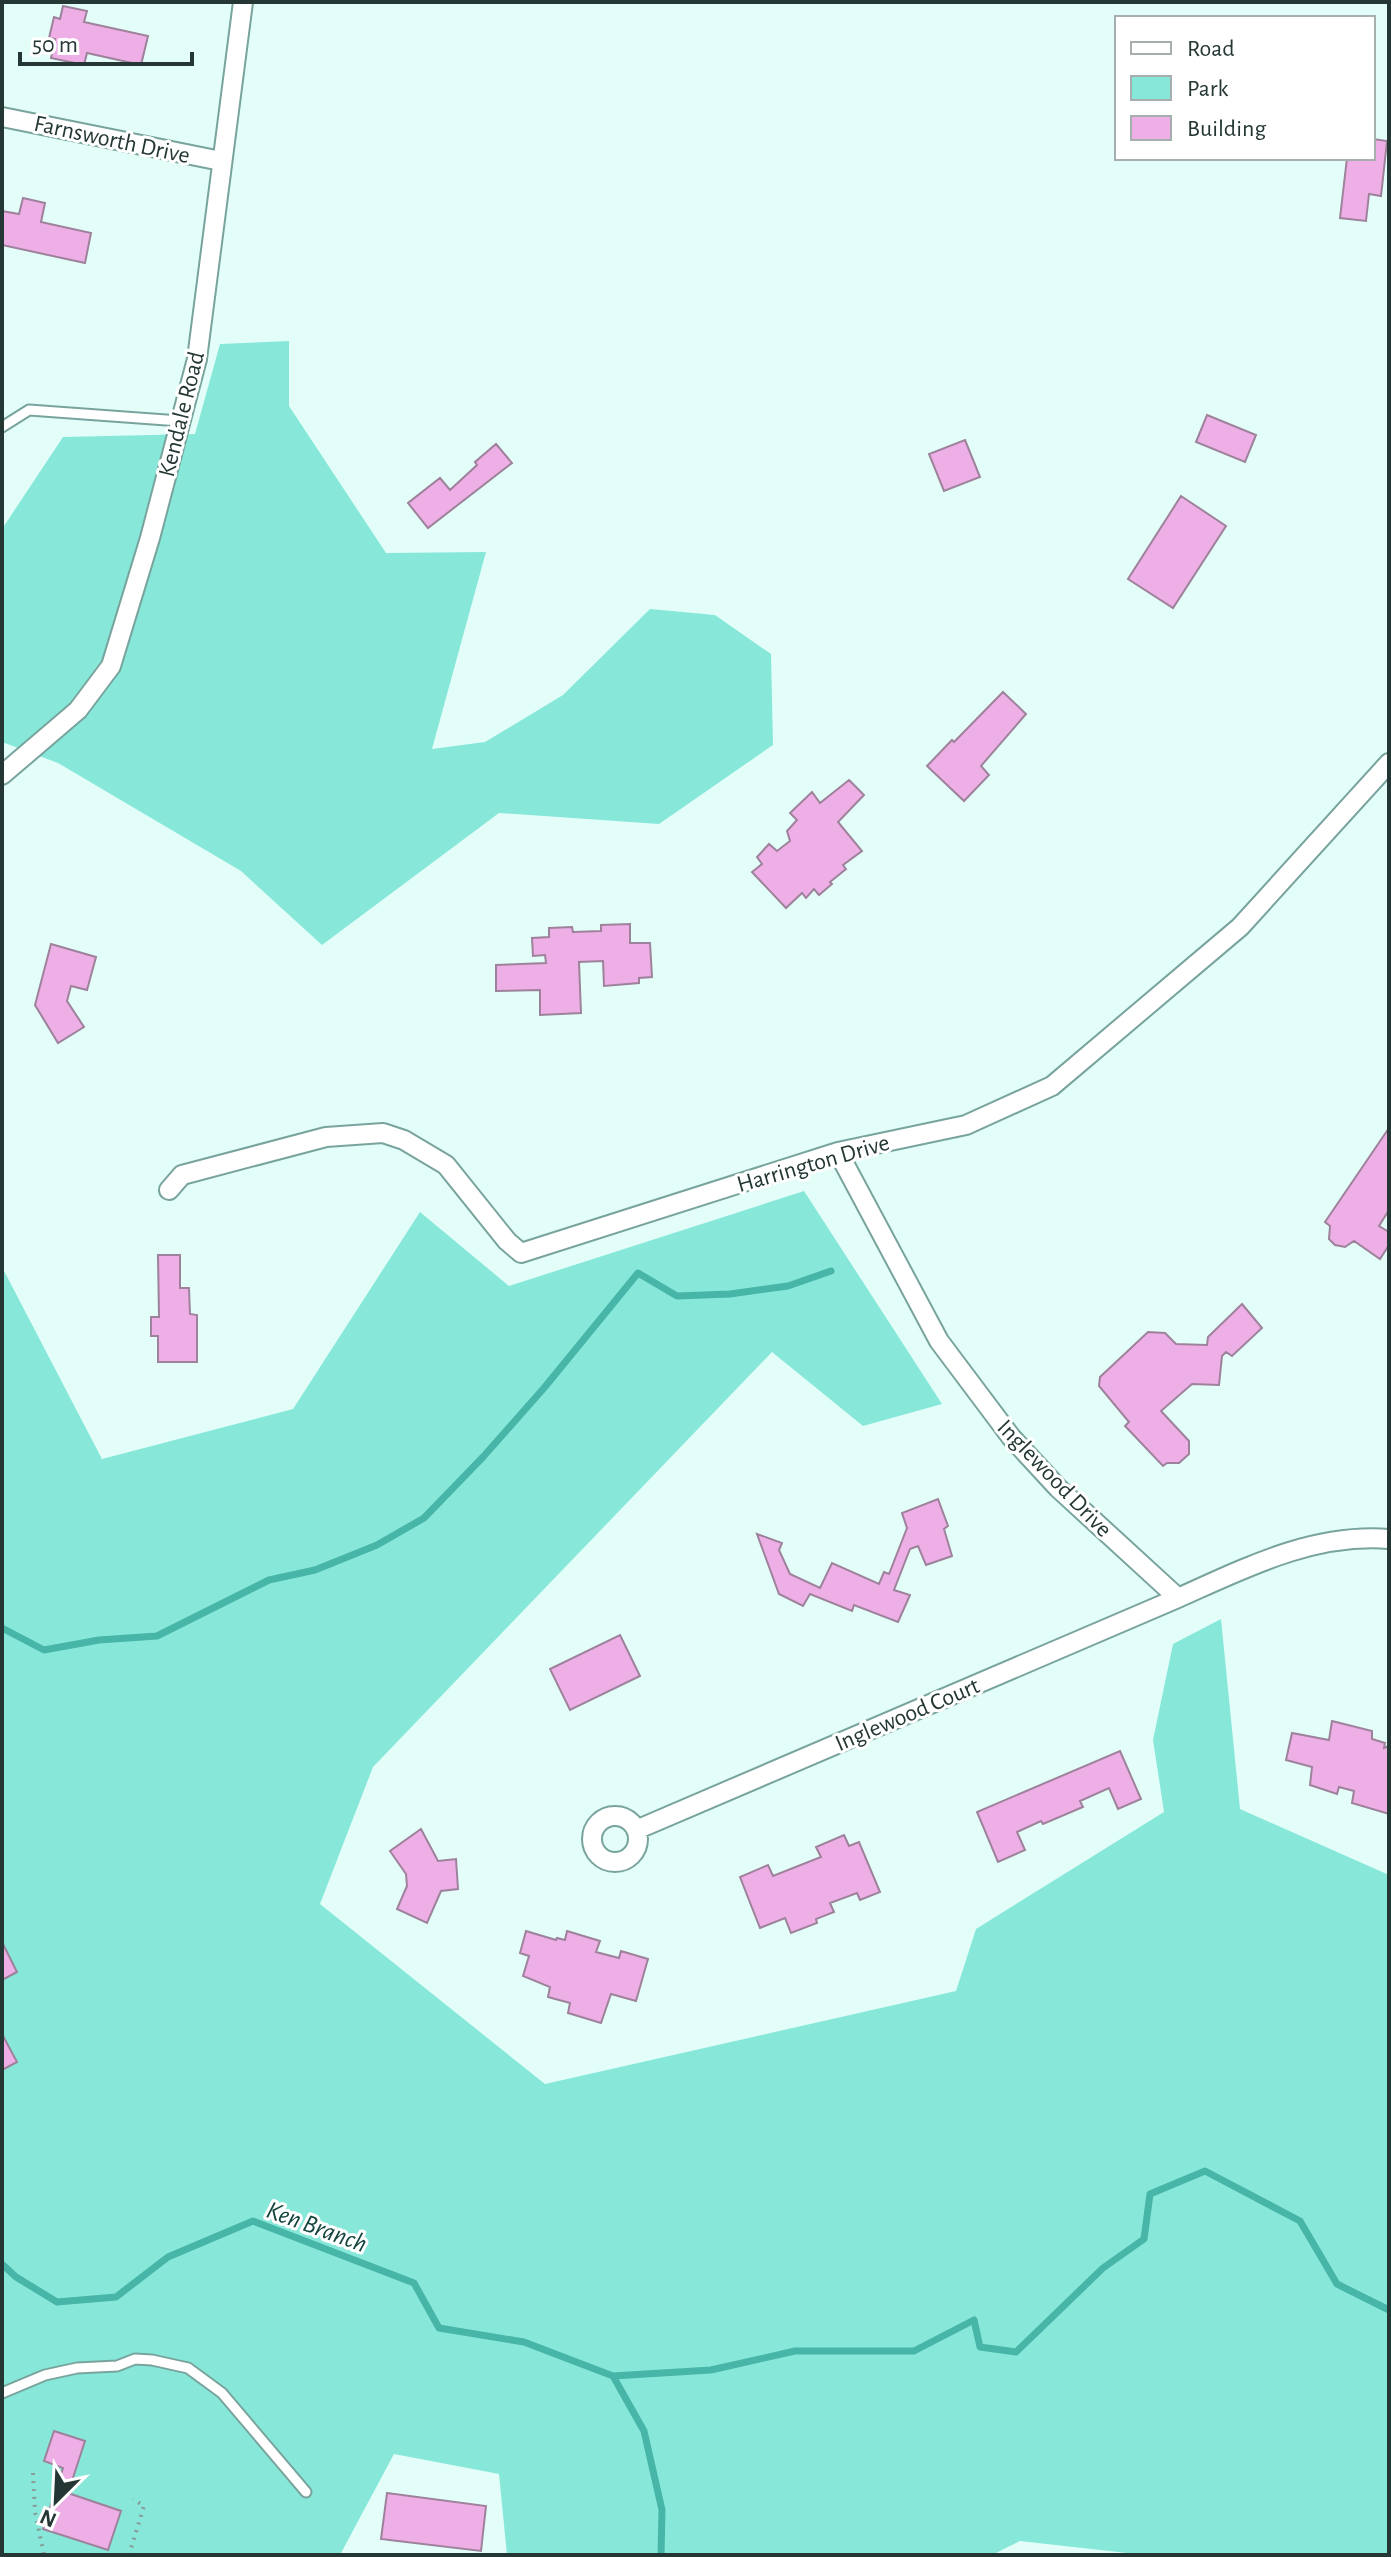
<svg xmlns="http://www.w3.org/2000/svg" width="1391" height="2557" font-family="'Alegreya Sans',sans-serif">
  <style>
    .green { fill: #87e8da }
    .lines { fill: none; stroke-linecap: round; stroke-linejoin: round }
    .stream { stroke: #47b5a7; stroke-width: 7 }
    .building { fill: #edafe6; stroke: #9e829b; stroke-width: 2 }
    .lane-casing { stroke: #78a49d; stroke-width: 13 }
    .street-casing { stroke: #78a49d; stroke-width: 22 }
    .path { stroke: #869d99; stroke-width: 4; stroke-dasharray: 2 6; stroke-linecap: butt }
    .lane { stroke: #fff; stroke-width: 9 }
    .street { stroke: #fff; stroke-width: 18 }
    .labels { text-anchor: middle; stroke-width: 6; stroke-linejoin: round; paint-order: stroke }
    .street-label { font-size: 24px; fill: #243734; stroke: #fff }
    .water-label { font-size: 26px; font-style: italic; fill: #12433d; stroke: #fff }
  </style>
  <rect width="100%" height="100%" fill="#e3fef9"/>
  <path class="green" d="M289,341V406L386,553L486,552L432,749L485,742L563,695L650,609L715,615L771,654L773,745L659,824L499,813L322,945L241,871L58,763L2,742V529L63,437L195,434L220,344Z
    M804,1191L942,1404L863,1426L772,1352L373,1767L320,1904L545,2084L956,1991L976,1929L1164,1812L1153,1740L1173,1644L1221,1619L1240,1809L1389,1875V2555H1145L1020,2541L992,2555H507L499,2474L394,2454L340,2555H2V1267L102,1459L293,1409L420,1212L509,1286Z"/>
  <g class="lines">
    <path class="stream" d="M2,1628L44,1650L99,1640L157,1636L269,1580L315,1570L377,1545L424,1518L483,1457L544,1388L638,1273L677,1296L730,1294L788,1286L831,1271
      M2,2264L16,2277L57,2302L116,2297L168,2257L253,2221L414,2283L439,2328L524,2342L613,2376L711,2370L795,2351H914L974,2320L980,2347L1016,2352L1103,2268L1144,2239L1150,2194L1205,2171L1300,2221L1337,2284L1389,2310
      M613,2376L644,2431L662,2510L661,2555"/>
  </g>
  <path class="building" d="M63,6L87,11L84,22L148,36L141,65L87,53L84,65L51,58L55,39L49,38L54,17L60,19Z
    M1373,139L1387,141L1381,196L1369,194L1366,221L1340,218L1347,158H1373Z
    M23,198L45,203L41,222L91,233L85,263L2,245V211L19,214Z
    M1207,415L1256,435L1245,462L1196,442Z
    M965,440L980,477L944,491L929,454Z
    M496,444L512,463L428,528L408,503L440,478L450,490L477,465L475,462Z
    M1181,496L1226,526L1173,608L1128,579Z
    M1003,692L1026,714L981,766L989,775L964,801L927,766L952,740L954,742Z
    M849,780L864,795L838,822L862,851L843,865L846,869L830,882L832,884L819,895L814,889L806,898L802,893L786,908L752,872L762,864L757,857L769,844L777,851L790,841L787,831L797,820L790,813L812,792L820,803Z
    M630,924V943H650L652,977L639,978V983L604,986L603,961L579,962L581,1013L540,1015V990L496,991V965L546,963L545,955L533,956L532,938L549,937V928L572,927L573,932L601,931V925Z
    M51,944L96,957L87,990L71,986L67,1001L84,1027L58,1043L35,1005Z
    M1389,1128V1210L1379,1226L1389,1232V1245L1380,1259L1354,1241L1345,1247L1335,1245L1329,1239L1330,1226L1325,1222Z
    M158,1255H180V1288H189L190,1314L197,1315V1362H158V1336H151V1317H159Z
    M1242,1304L1262,1328L1232,1356L1226,1352L1222,1356L1219,1385L1192,1384L1161,1411L1189,1441V1454L1179,1463H1167L1163,1466L1125,1426L1129,1422L1099,1386L1100,1377L1148,1332L1165,1333L1176,1344L1207,1345L1208,1337Z
    M938,1499L948,1526L944,1529L952,1556L926,1565L918,1546L910,1549L894,1590L910,1595L898,1622L854,1605L852,1611L810,1594L803,1606L779,1594L757,1534L782,1543L779,1550L790,1574L820,1588L832,1563L879,1584L884,1572L889,1574L907,1528L902,1513Z
    M620,1635L640,1676L570,1710L550,1669Z
    M1332,1721L1372,1731V1739L1385,1743L1384,1748L1389,1746V1814L1352,1803L1354,1791L1339,1787L1337,1794L1310,1785L1312,1767L1286,1760L1292,1733L1329,1740Z
    M1120,1751L1141,1799L1118,1809L1109,1788L1080,1801L1083,1807L1043,1824L1041,1821L1017,1832L1025,1850L998,1862L977,1812Z
    M421,1829L438,1861L456,1859L458,1889L441,1891L427,1923L397,1909L407,1886L406,1874L390,1851Z
    M844,1835L849,1846L859,1842L880,1892L860,1900L857,1893L830,1903L834,1912L816,1919L817,1923L791,1933L785,1918L760,1928L740,1877L768,1865L773,1876L821,1857L816,1847Z
    M526,1931L556,1940L557,1938L565,1940L567,1931L600,1941L596,1952L619,1958L621,1951L648,1959L636,2001L611,1994L601,2023L568,2013L570,2003L548,1997L550,1987L523,1976L529,1956L520,1953Z
    M2,1942L17,1972L2,1980Z
    M2,2034L17,2062L2,2070Z
    M54,2431L85,2441L68,2493L121,2511L108,2550L43,2529L63,2468L44,2461Z
    M387,2493L486,2506L481,2551L381,2539Z"/>
  <g class="lines">
    <defs>
      <path id="lane" d="M2,427L29,410L180,421
        M2,2393L45,2375L77,2368L117,2366L135,2359L152,2360L188,2368L222,2393L306,2492"/>
      <path id="street" d="M2,117L221,161
        M2,775L78,710L111,666L150,538L197,359L243,2
        M838,1152L939,1341L1011,1437L1058,1488L1178,1598C1245,1568 1313,1533 1389,1539
        M169,1190L182,1175L326,1137L383,1133L404,1140L446,1165L507,1241L521,1253L838,1152L966,1125L1052,1086L1240,927L1389,763
        M592 1839a23 23 0 1 1 46 0a23 23 0 1 1-46 0Z
        M636,1830L1178,1598"/>
    </defs>
    <use href="#lane" class="lane-casing"/>
    <use href="#street" class="street-casing"/>
    <path class="path" d="M33,2473L35,2512L44,2555
      M129,2555L144,2506L133,2499"/>
    <use href="#lane" class="lane"/>
    <use href="#street" class="street"/>
  </g>
  <g class="labels">
    <g class="street-label">
      <text transform="translate(112 139) rotate(12)" y="8">Farnsworth Drive</text>
      <text transform="translate(181 414) rotate(-76)" y="8">Kendale Road</text>
      <text transform="translate(813 1163) rotate(-16)" y="8">Harrington Drive</text>
      <text transform="translate(1055 1478) rotate(46)" y="8">Inglewood Drive</text>
      <text transform="translate(907 1714) rotate(-23)" y="8">Inglewood Court</text>
    </g>
    <g class="water-label">
      <text transform="translate(317 2226) rotate(20)" y="9">Ken Branch</text>
    </g>
  </g>
  <rect width="1391" height="2557" fill="none" stroke="#243734" stroke-width="8"/>
  <rect x="1115" y="16" width="260" height="144" fill="#ffffff" stroke="#a7afae" stroke-width="2"/>
  <rect x="1131" y="42" width="40" height="12" fill="#ffffff" stroke="#a7afae" stroke-width="2"/>
  <text x="1187" y="56" font-size="24" fill="#243734">Road</text>
  <rect x="1131" y="76" width="40" height="24" fill="#87e8da" stroke="#a7afae" stroke-width="2"/>
  <text x="1187" y="96" font-size="24" fill="#243734">Park</text>
  <rect x="1131" y="116" width="40" height="24" fill="#edafe6" stroke="#a7afae" stroke-width="2"/>
  <text x="1187" y="136" font-size="24" fill="#243734">Building</text>
  <g transform="translate(56 2501) rotate(204)" stroke="#ffffff" stroke-width="6" paint-order="stroke">
  <path d="M0-6L14 30L0 20L-14 30Z" fill="#243734"/>
  <text y="-12" font-size="22" font-weight="bold" text-anchor="middle" fill="#243734">N</text>
  </g>
  <path d="M20 52v12h172v-12" fill="none" stroke="#243734" stroke-width="4"/>
  <text x="32" y="52" font-size="24" fill="#243734" stroke="#ffffff" stroke-width="6" paint-order="stroke">50 m</text>
</svg>
